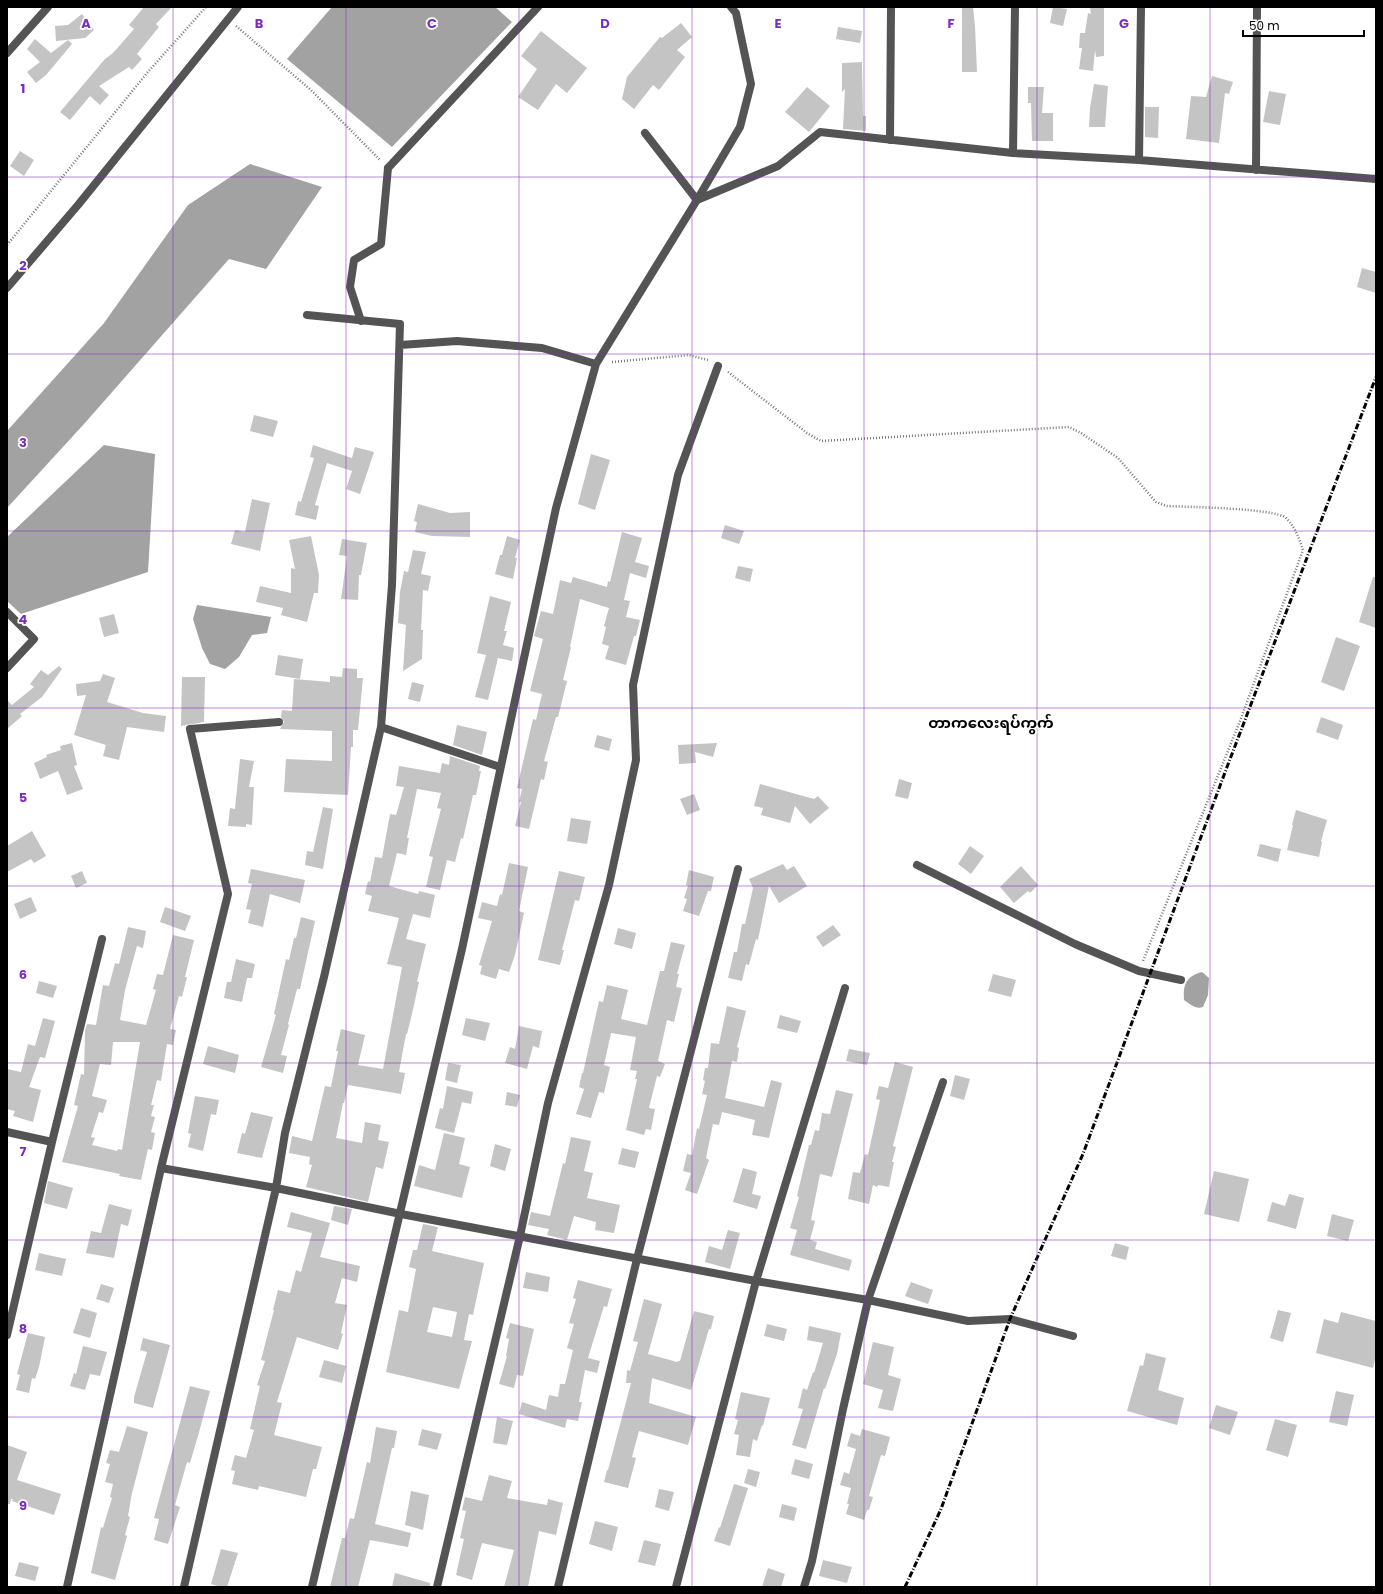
<svg xmlns="http://www.w3.org/2000/svg" width="1383" height="1594" font-family="Poppins,'Noto Sans Myanmar',sans-serif">
  <style>
    .water { fill: #a2a2a2 }
    .building { fill: #c4c4c4; fill-rule: evenodd }
    .lines { fill: none; stroke-linecap: round; stroke-linejoin: round }
    .path { stroke: #767676; stroke-width: 2.5; stroke-dasharray: 1 2; stroke-linecap: butt }
    .lane { stroke: #545454; stroke-width: 8 }
    .street { stroke: #545454; stroke-width: 8 }
    .rail { stroke: #000; stroke-width: 3; stroke-dasharray: 6 2 1 2; stroke-linecap: butt }
    .grid { fill: none; stroke: #7b2cbf; stroke-width: 1; stroke-opacity: 0.55 }
    .labels { text-anchor: middle; stroke-width: 3.5; stroke-linejoin: round; paint-order: stroke }
    .quarter-label { font-size: 15px; font-weight: bold; fill: #000; stroke: #fff }
    .grid-label { font-size: 13px; text-anchor: middle; font-weight: bold; fill: #7b2cbf; stroke: #fff; stroke-width: 3.5; stroke-linejoin: round; paint-order: stroke }
  </style>
  <rect width="100%" height="100%" fill="#fff"/>
  <path class="water" d="M332,7H495L512,22L392,147L287,59Z
    M250,164L322,187L266,269L229,259L84,424L7,508V431L104,323L188,205Z
    M104,445L155,454L148,572L21,614L7,601V537Z
    M197,605L271,617L267,633L252,635L239,657L225,669L210,664L202,648L193,619Z
    M1202,972L1209,978L1208,995L1203,1007C1196,1010 1190,1004 1184,1000C1183,985 1186,976 1202,972Z"/>
  <path class="building" d="M144,7H172L156,24L159,27L137,54L142,59L132,70L129,67L99,86L109,95L100,105L90,96L70,120L60,112L105,59L113,53L134,29L129,25Z
    M962,7H973L975,26L977,72H962Z
    M1053,7L1067,9L1063,26L1050,23Z
    M1090,7H1104V56L1096,57L1095,50L1093,71L1079,69L1082,48H1079L1080,33H1085L1088,13L1091,14Z
    M82,14L94,30L85,38L56,41L55,26L68,25Z
    M681,23L692,37L677,50L685,57L659,90L653,85L634,109L622,99L627,77L660,37L662,38Z
    M838,27L862,31L860,43L836,39Z
    M541,31L587,68L567,93L556,84L538,110L518,97L537,69L521,56Z
    M35,39L51,53L68,40L72,44L46,75L36,83L27,72L40,62L27,49Z
    M862,62L863,116H866V131L843,129L845,89L842,92V63Z
    M1212,76L1233,82L1229,94L1225,93L1219,143L1186,139L1191,96L1206,97Z
    M1094,84L1108,86L1105,127H1089L1090,108Z
    M807,87L830,106L809,132L785,112Z
    M1028,87H1044L1042,113H1053V141H1032L1031,103H1028Z
    M1269,91L1286,94L1280,125L1263,122Z
    M1145,107H1159L1158,138L1145,137Z
    M20,151L34,160L24,176L10,166Z
    M1362,268L1376,272V293L1357,287Z
    M254,415L278,421L273,437L250,431Z
    M313,445L352,458L355,447L374,452L360,494L346,489L352,471L327,463L315,505L319,506L316,520L295,515L298,501L301,502L314,458L310,457Z
    M591,454L610,460L595,510L578,504Z
    M252,499L270,503L260,551L231,544L235,530L245,532Z
    M418,504L450,513L470,512V537L432,536L415,532L417,522L414,521Z
    M725,525L744,531L739,544L721,538Z
    M622,532L642,538L635,562L649,566L646,578L630,573L624,600L630,601L626,617L640,620L636,636H634L626,665L605,659L609,646L602,644L606,627L604,626L609,608L580,599L570,647H571L563,680L567,681L558,717H556L544,761L548,762L544,780L541,779L529,829L515,826L521,802H519L522,789L517,788L533,719L536,720L542,694L530,691L543,639L534,636L541,611L553,614L560,580L571,583L573,577L607,587L608,581L610,582Z
    M311,536L319,575L318,593H314L307,622L281,615L283,608L256,602L260,586L291,593V568L295,569L289,540Z
    M507,536L520,540L515,558H517L513,579L495,574L500,555H502Z
    M342,539L367,543L361,575H359L358,600L341,599L347,556L339,555Z
    M413,550L426,552L421,574L431,576L428,591L423,590L421,630H423L422,659L403,671L406,625L398,623L400,592L404,571L408,572Z
    M738,566L753,569L750,582L735,578Z
    M1373,577H1376V628L1359,622Z
    M490,596L511,602L504,631H507L503,645L514,648L512,661L498,658L488,700L475,697L486,655L477,653Z
    M114,614L119,633L104,637L99,618Z
    M1336,637L1360,646L1344,691L1321,682Z
    M278,655L303,659L300,679L275,675Z
    M59,666L62,669L42,697L20,714L22,716L7,729V700L12,705L34,687L30,684L41,670L48,675Z
    M343,668L357,669V678H363L358,730H353V747H351L348,795L284,792L286,759L332,761V731L280,729L284,722L281,717L282,710L292,711L294,679L330,682V676L342,677Z
    M103,674L115,678L107,702L143,713L166,716L164,732L127,727L119,760L103,756L106,745L74,735L86,695L77,696L76,684L100,681Z
    M182,677H205L204,722L181,726Z
    M412,682L424,685L420,702L408,699Z
    M1321,717L1343,725L1338,740L1316,732Z
    M457,725L487,732L482,755L453,745Z
    M597,735L612,739L609,751L594,747Z
    M72,743L77,765L74,766L83,789L67,795L58,771L40,779L34,763L47,757L46,755L61,750L60,746Z
    M717,743L713,757L695,752L696,763L679,764L678,745Z
    M450,756L480,766L479,771H481L476,795H473L463,839L461,838L455,862L447,860L440,890L426,887L433,857L429,856L441,809L437,808L441,793L417,789L407,838H409L406,855L397,853L389,886L418,894L419,891L435,895L430,918L413,914L406,939L426,944L417,982H419L412,1014L407,1034H406L399,1072L405,1073L401,1094L348,1085L344,1103H343L336,1138L362,1143L365,1122L381,1125L378,1140L389,1142L383,1169L376,1167L368,1202L306,1187L312,1165L309,1164L310,1157L289,1153L292,1136L312,1141L325,1086L331,1087L338,1051H336L341,1029L365,1035L358,1065L383,1069L402,967L387,964L399,918L368,911L372,896L365,894L368,881L370,882L375,857L382,858L390,814L396,815L404,787L396,786L399,766L440,773L442,763L449,765Z
    M240,759L254,761L249,787H254L252,825L246,824V827L228,826L230,808L235,809Z
    M899,779L912,783L908,799L895,796Z
    M760,784L814,799L818,796L829,808L810,824L795,806L790,823L761,815L763,808L754,806Z
    M694,794L700,810L687,815L680,799Z
    M323,807L333,809L323,869L305,865L307,851L313,852Z
    M1296,810L1327,820L1321,841L1322,842L1319,857L1287,850L1293,825H1292Z
    M571,818L591,821L587,844L567,841Z
    M32,831L46,856L34,863L31,859L7,872V846Z
    M1260,844L1281,849L1278,862L1257,856Z
    M970,846L984,856L971,874L958,864Z
    M509,863L528,867L519,911L524,913L515,955L509,972L499,969L496,979L480,974L482,966L479,965L492,921L478,918L482,902L497,906L500,894L502,895Z
    M783,864L787,870L794,866L807,886L779,903L769,886L758,940L756,939L749,965L746,964L742,981L728,978L734,952H737L742,924H745L753,888L749,879Z
    M1021,866L1038,885L1030,893L1028,891L1014,903L1000,887Z
    M251,869L305,880L300,903L270,894L263,927L248,923L251,910L246,909L252,884L248,883Z
    M689,870L714,877L711,891H708L699,916L683,911L687,899L684,898L688,886L686,885Z
    M82,871L87,883L76,888L71,876Z
    M559,871L585,877L579,901L575,900L562,950H564L560,965L538,960Z
    M31,897L37,911L20,919L14,904Z
    M165,907L191,916L185,931L160,922Z
    M301,917L315,921L300,989H297L288,1024L289,1025L281,1055L287,1056L283,1073L261,1067L276,1015L274,1014L286,959L289,960L294,938H296Z
    M833,925L841,935L823,947L816,937Z
    M128,927L146,931L143,948L137,946L125,990L120,1020L146,1025L156,990L153,989L157,974L163,975L173,935L194,940L185,977H187L182,997L179,996L170,1029L176,1030L173,1045L167,1044L161,1081L157,1080L151,1105H154L151,1116L155,1117L151,1132L155,1133L152,1150L148,1149L141,1180L119,1176L120,1174L62,1162L78,1106L74,1105L81,1074L84,1075L85,1030L87,1024L96,1025L103,985L109,986L115,963L119,964ZM113,1042H140L122,1150L118,1149L117,1151L92,1145L95,1138L91,1137L99,1112L103,1113L107,1100L92,1096L100,1064L111,1065Z
    M618,928L636,933L632,949L614,944Z
    M671,942L685,945L677,974H679L676,987L682,988L674,1022L667,1020L658,1061L665,1064L660,1077L657,1076L649,1108L655,1109L651,1130L646,1129L644,1135L626,1130L637,1079H635L637,1071L630,1070L636,1037L611,1033L604,1065L610,1067L604,1093L599,1092L591,1118L576,1114L584,1089L579,1087L582,1073H583L599,1001L603,1002L607,985L628,990L621,1019L647,1025L660,971H664Z
    M236,959L255,964L252,978H247L242,1002L224,998L227,982H231Z
    M993,974L1016,980L1011,997L988,991Z
    M39,981L57,986L53,998L36,993Z
    M727,1006L746,1011L737,1047L739,1048L737,1062L732,1061L725,1098L764,1107L771,1080L782,1083L769,1138L752,1135L755,1120L722,1112L719,1125L713,1124L706,1158L709,1160L697,1194L685,1190L691,1173L683,1171L687,1154L692,1155L697,1128L699,1129L707,1095L702,1094L705,1081L703,1080L705,1068H708L711,1043L719,1044Z
    M780,1015L801,1021L797,1033L777,1028Z
    M43,1018L55,1021L45,1058L40,1057L29,1087L41,1090L33,1122L13,1116L15,1111L7,1109V1069L21,1072L28,1044L35,1046Z
    M466,1018L490,1023L485,1041L462,1035Z
    M519,1026L542,1031L539,1048L533,1046L527,1069L505,1063L510,1047L515,1049Z
    M208,1046L239,1055L235,1073L203,1064Z
    M849,1049L870,1053L867,1065L846,1061Z
    M895,1062L913,1067L893,1146L896,1147L892,1162H894L889,1187L878,1185L877,1187L873,1185L869,1204L848,1199L853,1172L860,1173L865,1154L868,1155L880,1100L876,1099L879,1086L888,1088Z
    M448,1063L461,1065L457,1083L445,1080Z
    M955,1075L970,1079L964,1100L950,1096Z
    M447,1086L473,1092L471,1104L462,1102L454,1133L435,1128L440,1108L443,1109Z
    M836,1090L853,1094L832,1177L820,1174L811,1220L815,1221L810,1240L817,1242L815,1249L852,1260L849,1271L790,1255L797,1230L790,1228L799,1197L797,1196L809,1145H811L815,1130L819,1131L822,1113L830,1114Z
    M507,1092L520,1095L517,1107L505,1105Z
    M195,1096L219,1100L216,1115L211,1114L203,1151L188,1147L191,1134L188,1133Z
    M251,1112L273,1117L262,1158L237,1153L242,1133L245,1134Z
    M444,1133L465,1138L459,1164L470,1167L462,1198L414,1186L419,1165L435,1170Z
    M571,1137L591,1141L584,1171L593,1173L587,1198L620,1205L614,1233L595,1230L596,1222L574,1216L567,1240L547,1235L549,1229L528,1225L531,1212L550,1216L563,1163L565,1164Z
    M495,1144L511,1149L505,1171L490,1166Z
    M622,1148L639,1152L635,1168L618,1164Z
    M743,1168L757,1172L752,1194L761,1196L757,1209L733,1202Z
    M1214,1171L1249,1179L1239,1222L1204,1214Z
    M48,1181L73,1188L67,1209L44,1203Z
    M1289,1194L1304,1198L1296,1229L1267,1221L1272,1202L1285,1206Z
    M109,1204L132,1210L128,1226L121,1224L114,1258L86,1253L91,1231L101,1233Z
    M334,1206L352,1209L348,1225L331,1220Z
    M291,1212L330,1223L320,1257L360,1266L357,1282L342,1278L335,1303L347,1305L341,1333L343,1334L338,1350L297,1337L277,1402L282,1403L274,1435L322,1447L316,1469H313L306,1497L259,1486L258,1490L232,1484L235,1471L231,1470L235,1455L246,1458L254,1430L250,1429L260,1386L257,1385L265,1361L261,1360L274,1310H273L278,1290L290,1293L296,1270L301,1272L312,1233L287,1227Z
    M1332,1214L1354,1220L1348,1241L1327,1236Z
    M423,1224L438,1227L432,1251L484,1263L473,1315L469,1314L464,1340L472,1341L459,1389L386,1372L399,1310L408,1312L416,1269L409,1267L413,1250H417ZM433,1307L457,1312L452,1337L427,1332Z
    M728,1230L740,1233L730,1269L705,1262L709,1246L722,1250Z
    M1115,1243L1129,1247L1126,1260L1111,1256Z
    M39,1253L66,1259L62,1276L35,1270Z
    M526,1272L550,1277L548,1292L523,1288Z
    M578,1280L612,1289L607,1307L604,1306L588,1358L600,1361L597,1373L585,1370L579,1402H582L578,1421L567,1419L565,1428L519,1414L522,1402L546,1410L549,1395L558,1397L560,1384H565L573,1350L567,1348L574,1324L569,1323L576,1299L573,1298Z
    M911,1282L933,1290L928,1304L905,1296Z
    M101,1284L114,1288L109,1303L96,1299Z
    M644,1299L662,1304L648,1354L677,1362L678,1361H680L694,1311L714,1316L711,1329H709L691,1390L652,1378L649,1403L696,1417L688,1445L639,1431L632,1457L636,1458L628,1488L604,1482L607,1470H608L631,1383H626L627,1370L630,1371L638,1342L633,1341Z
    M81,1308L97,1313L90,1338L73,1333Z
    M1278,1310L1291,1313L1283,1342L1270,1338Z
    M1341,1312L1376,1321V1355L1373,1368L1316,1353L1324,1319L1338,1323Z
    M510,1323L534,1329L523,1376L517,1375L514,1388L499,1384L507,1356H506L509,1339L506,1338Z
    M767,1324L787,1329L784,1341L764,1336Z
    M809,1326L841,1333L837,1354L825,1389L824,1388L806,1449L792,1445L803,1409L798,1408L803,1388L807,1390L813,1372L814,1373L823,1343L807,1340Z
    M28,1333L45,1337L39,1367L35,1379L32,1378L29,1393L16,1390L20,1375L17,1374Z
    M143,1338L170,1345L153,1408L134,1403V1397L147,1352L140,1350Z
    M873,1342L894,1347L888,1375L901,1379L893,1411L878,1408L883,1390L863,1384Z
    M83,1346L107,1352L100,1376L90,1374L85,1390L70,1386L74,1373L76,1374Z
    M1146,1353L1166,1358L1158,1390L1184,1398L1177,1425L1127,1411L1140,1365L1143,1366Z
    M324,1360L346,1366L342,1383L319,1377Z
    M190,1386L210,1391L198,1436L190,1463L187,1462L175,1505L180,1507L168,1544L154,1540L159,1519L154,1518Z
    M1336,1391L1354,1395L1347,1426L1329,1422Z
    M741,1392L770,1398L763,1426L762,1425L757,1441L753,1439L750,1457L736,1455L739,1435L734,1434L738,1420L735,1419Z
    M1216,1405L1238,1412L1230,1435L1209,1428Z
    M497,1417L513,1421L507,1445L493,1443Z
    M1275,1419L1297,1425L1288,1457L1266,1450Z
    M127,1426L148,1432L132,1493L128,1516L130,1517L125,1535L127,1536L115,1580L91,1573L101,1527L103,1528L112,1498L110,1497L113,1484L105,1482L110,1464L106,1463L110,1450L119,1452Z
    M376,1427L397,1431L394,1448H392L375,1524L411,1533L408,1547L370,1540L358,1587H330L342,1538H345L350,1518L354,1519L367,1462L370,1463Z
    M422,1429L442,1434L437,1450L418,1445Z
    M862,1429L890,1437L885,1456L881,1455L869,1496L873,1497L869,1510H867L864,1520L846,1514L849,1504H847L851,1488L840,1485L844,1472L849,1474L856,1449L847,1446L851,1433L860,1436Z
    M7,1445L27,1452L17,1480L61,1494L54,1515L12,1501L13,1499H11L10,1504H7Z
    M795,1459L813,1464L809,1479L791,1474Z
    M748,1469L760,1472L756,1487L744,1483Z
    M489,1475L512,1481L507,1498L547,1505L548,1499L563,1503L556,1535L539,1531L528,1587H504L514,1550L482,1543L472,1580L456,1575L464,1539L460,1538L466,1511L462,1510L465,1497L482,1501Z
    M734,1484L748,1488L730,1546L714,1541L719,1527L720,1528Z
    M659,1489L674,1492L669,1511L655,1507Z
    M411,1491L429,1495L423,1530L405,1525Z
    M782,1504L797,1508L794,1521L779,1517Z
    M595,1521L618,1527L612,1551L589,1544Z
    M644,1540L661,1544L655,1566L638,1562Z
    M221,1549L238,1553L227,1587H221L211,1584Z
    M823,1560L852,1567L847,1583L819,1576Z
    M19,1562L39,1567L35,1581L15,1576Z
    M768,1568L785,1574L781,1587H762Z
    M395,1573L430,1583V1587H392Z"/>
  <g class="lines">
    <path class="path" d="M236,26L311,90L380,160
      M7,245L147,73L206,7
      M612,362L689,355L708,360
      M728,372L807,433L821,441L1069,427L1081,433L1118,458L1156,502L1167,506C1186,507 1275,508 1286,518C1295,527 1299,538 1303,550L1240,721L1143,961"/>
    <path class="lane" d="M645,133L697,200L740,127L751,84L736,13L731,7
      M361,321L350,287L354,260L381,244L388,168"/>
    <path class="street" d="M7,53L48,7
      M890,140L891,7
      M1013,153L1015,7
      M1139,160L1141,7
      M388,168L538,7
      M1256,170L1257,7
      M7,288L78,205L238,7
      M400,345L457,341L542,348L596,364
      M7,612L34,639L7,668
      M381,727L500,767
      M917,865L1075,944L1139,971L1181,980
      M7,1132L52,1142
      M161,1168L276,1188L401,1214L756,1281L868,1300L968,1321L1010,1319L1073,1336
      M7,1335L52,1142L102,939
      M67,1587L161,1168L228,894L190,729L279,722
      M184,1587L276,1188L285,1133L324,977L381,727L392,585L400,324L307,315
      M312,1587L462,949L556,508L596,364L697,200L778,166L820,132L1013,153L1139,160L1376,179
      M437,1587L520,1236L548,1103L609,885L636,760L633,685L678,475L718,366
      M558,1587L637,1259L738,869
      M676,1587L756,1281L845,988
      M804,1587L812,1561L843,1409L868,1300L943,1082"/>
    <path class="rail" d="M905,1587L941,1509L1010,1319L1083,1154L1227,767L1376,377"/>
  </g>
  <path class="grid" d="M173,7V1587M346,7V1587M519,7V1587M692,7V1587M864,7V1587M1037,7V1587M1210,7V1587M7,177H1376M7,354H1376M7,531H1376M7,708H1376M7,886H1376M7,1063H1376M7,1240H1376M7,1417H1376"/>
  <g class="labels">
    <g class="quarter-label">
      <text x="991" y="728">တာကလေးရပ်ကွက်</text>
    </g>
  </g>
  <g class="grid-label">
    <text x="86" y="28">A</text>
    <text x="259" y="28">B</text>
    <text x="432" y="28">C</text>
    <text x="605" y="28">D</text>
    <text x="778" y="28">E</text>
    <text x="951" y="28">F</text>
    <text x="1124" y="28">G</text>
    <text x="23" y="93">1</text>
    <text x="23" y="270">2</text>
    <text x="23" y="447">3</text>
    <text x="23" y="624">4</text>
    <text x="23" y="802">5</text>
    <text x="23" y="979">6</text>
    <text x="23" y="1156">7</text>
    <text x="23" y="1333">8</text>
    <text x="23" y="1510">9</text>
  </g>
  <rect width="1383" height="1594" fill="none" stroke="#000000" stroke-width="16"/>
  <path d="M1243 30v6h121v-6" fill="none" stroke="#000000" stroke-width="2"/>
  <text x="1249" y="30" font-size="12" fill="#000000" stroke="#ffffff" stroke-width="3" paint-order="stroke">50 m</text>
</svg>
